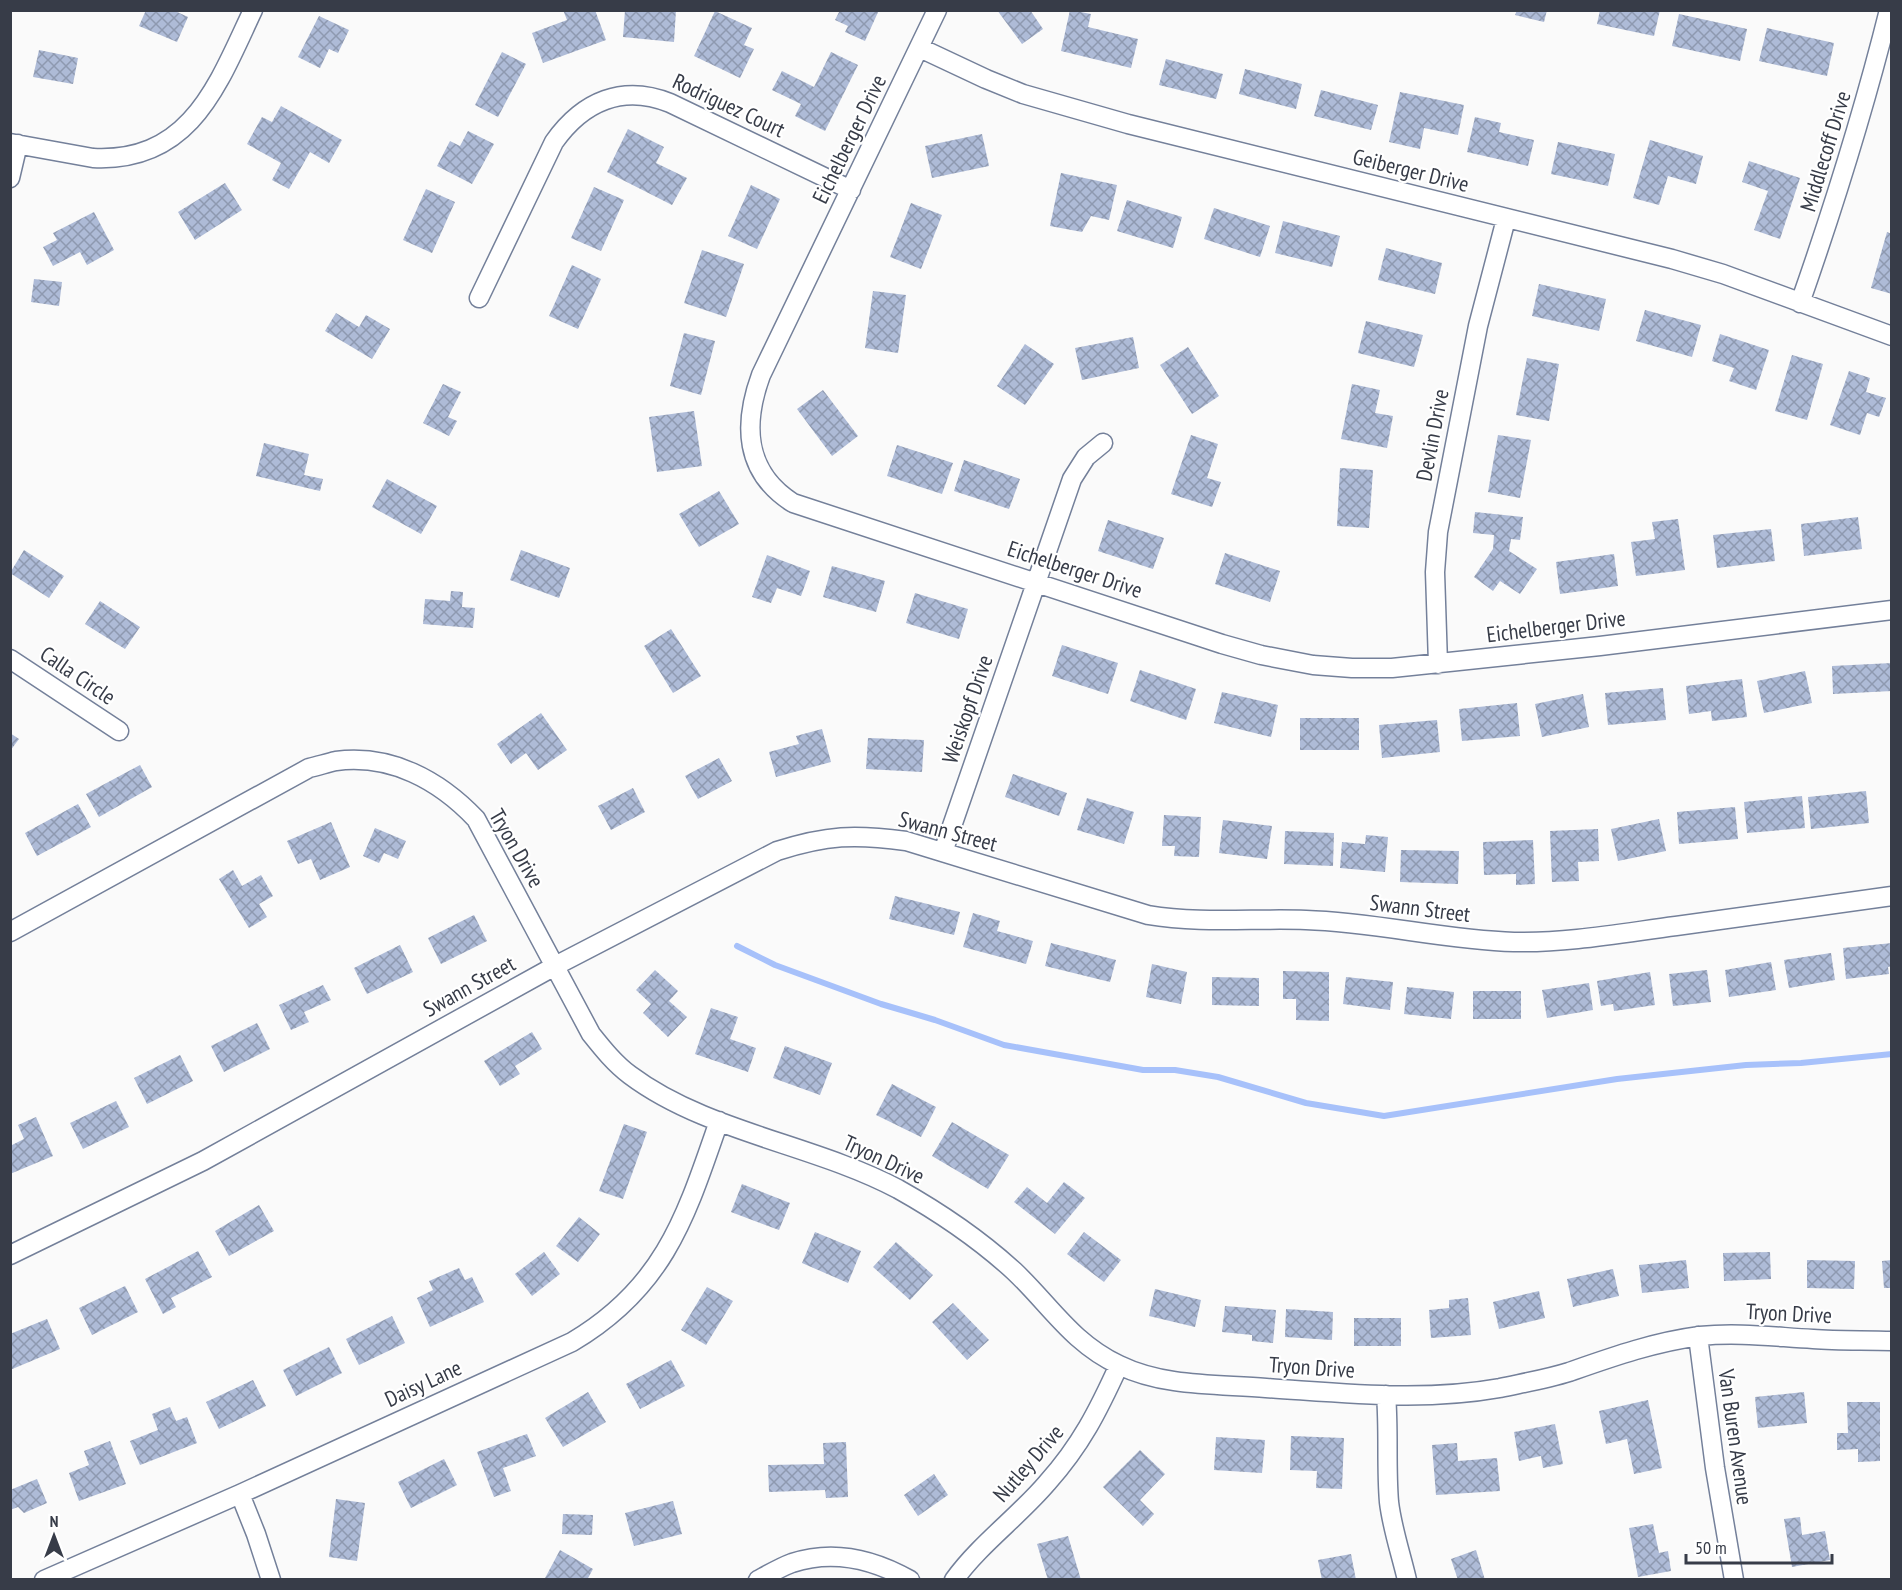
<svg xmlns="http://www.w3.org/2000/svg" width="1902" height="1590" font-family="'PT Sans Narrow',sans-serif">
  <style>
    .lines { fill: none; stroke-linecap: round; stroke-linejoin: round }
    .stream { stroke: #a7c1fa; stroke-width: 6 }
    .building { fill: url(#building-cross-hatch) }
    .street-casing { stroke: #74809a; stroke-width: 21 }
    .street { stroke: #fff; stroke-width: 18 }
    .labels { text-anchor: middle; stroke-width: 4.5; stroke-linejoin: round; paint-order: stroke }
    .street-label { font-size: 22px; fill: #373c48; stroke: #fff }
  </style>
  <defs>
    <pattern id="building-cross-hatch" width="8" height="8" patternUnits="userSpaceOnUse" patternTransform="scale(1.5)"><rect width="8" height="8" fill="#aebbd7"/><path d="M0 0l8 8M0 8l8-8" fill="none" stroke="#8e99b0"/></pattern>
  </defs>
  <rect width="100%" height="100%" fill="#fafafa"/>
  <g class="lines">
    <path class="stream" d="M737,946L775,965L881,1004L935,1020L1004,1045L1143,1070H1175L1218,1077L1306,1103L1384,1116L1617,1079L1746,1065L1801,1063L1892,1054"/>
  </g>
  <path class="building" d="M146,10H173L188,17L177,42L139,26Z
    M563,10H595L606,40L543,63L532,33L567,20Z
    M625,10H676L674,42L623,37Z
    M840,10H879L865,41L845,32L848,26L835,20Z
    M997,10H1030L1043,29L1022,44Z
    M1070,10L1091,14L1088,27L1138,39L1131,68L1061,51Z
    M1517,10H1547L1544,22L1515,15Z
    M1600,10H1660L1654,36L1597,24Z
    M715,11L752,28L744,45L754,49L740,78L694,56Z
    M1679,14L1747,29L1740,61L1672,46Z
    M319,16L349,30L338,53L329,49L320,68L298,57Z
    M1767,28L1834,43L1827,76L1759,61Z
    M39,50L78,58L73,84L33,77Z
    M502,52L526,64L498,117L475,105Z
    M831,52L858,65L825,131L795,116L801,104L772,90L782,71L814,87Z
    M1166,59L1223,74L1216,99L1159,85Z
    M1245,69L1302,84L1296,109L1239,94Z
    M1321,90L1378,105L1371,130L1314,116Z
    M1400,92L1464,105L1458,135L1424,128L1420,149L1389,142Z
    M281,106L342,140L329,163L310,152L289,189L272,180L281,163L247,144L262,117L272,122Z
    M1475,117L1501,123L1499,132L1534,140L1528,166L1467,152Z
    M628,129L664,147L656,163L687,178L672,205L607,172Z
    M468,131L494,144L472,184L437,166L450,141L460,146Z
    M982,134L989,166L932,178L925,146Z
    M1650,140L1703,156L1696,184L1668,176L1659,205L1633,198Z
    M1558,142L1615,154L1608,186L1551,174Z
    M1749,161L1800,178L1780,239L1754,230L1768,191L1742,182Z
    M1061,173L1117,185L1109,220L1091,216L1082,232L1050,226Z
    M225,183L242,210L195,240L178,212Z
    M751,185L780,199L757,249L728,236Z
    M594,187L624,200L601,251L571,238Z
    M426,189L455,202L432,253L403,240Z
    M1127,200L1182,217L1173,248L1117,231Z
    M911,203L942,215L921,269L890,257Z
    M1214,208L1270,226L1260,257L1204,239Z
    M94,212L114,250L87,265L80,252L53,266L43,247L57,240L53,233Z
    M1283,221L1340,236L1332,267L1275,253Z
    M1887,232L1892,234V294L1871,288Z
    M1386,248L1442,263L1435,294L1378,280Z
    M702,250L744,264L726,317L684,303Z
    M572,265L601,279L578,329L549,316Z
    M34,279L62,282L59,306L31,302Z
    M1539,284L1606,299L1599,331L1532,316Z
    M873,291L906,295L898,353L865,348Z
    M1645,310L1701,325L1692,357L1636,341Z
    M336,313L359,327L366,315L390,329L372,359L325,331Z
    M1366,321L1423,335L1414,367L1358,353Z
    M684,333L715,341L701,395L670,386Z
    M1720,334L1769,350L1756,390L1729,381L1734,368L1712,361Z
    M1133,337L1139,368L1082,380L1075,348Z
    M1025,344L1054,364L1025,405L997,386Z
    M1188,347L1219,396L1192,414L1160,365Z
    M1792,355L1823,364L1807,420L1775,411Z
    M1527,358L1559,364L1549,421L1516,415Z
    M1849,371L1870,378L1866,392L1886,398L1879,417L1867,413L1860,435L1830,425Z
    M443,384L461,392L448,417L457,421L449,436L423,423Z
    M1352,384L1380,390L1375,413L1393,416L1387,448L1341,439Z
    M823,390L858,436L832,456L797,409Z
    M694,411L702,466L657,472L649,417Z
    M1191,435L1218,444L1207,478L1221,482L1212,507L1171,494Z
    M1498,435L1531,440L1520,498L1488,492Z
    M264,443L309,454L304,475L323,479L320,491L256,476Z
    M897,445L953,463L942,494L887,476Z
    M964,460L1020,479L1009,509L954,491Z
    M1340,468L1373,470L1369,528L1337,526Z
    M387,479L437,506L421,534L372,507Z
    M719,491L739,524L699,547L679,514Z
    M1475,512L1523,517L1520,540L1511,539L1509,551L1537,569L1520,594L1500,581L1493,591L1474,577L1493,549L1494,535L1473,533Z
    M1858,517L1862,549L1804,556L1801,524Z
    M1678,519L1685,570L1636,576L1631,542L1655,539L1652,522Z
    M1108,520L1164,538L1153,569L1098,551Z
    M1771,529L1775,561L1717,568L1713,535Z
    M24,550L64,576L49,598L10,573Z
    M521,550L570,568L559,598L510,580Z
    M1225,553L1280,571L1270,602L1215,584Z
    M1614,554L1618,586L1560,594L1556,562Z
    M767,555L810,571L801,596L777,588L771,603L752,597Z
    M832,566L885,581L876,612L823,597Z
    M451,591L463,592L462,607L475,608L473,628L423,624L425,599L450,601Z
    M915,593L968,609L959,639L906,623Z
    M100,601L140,627L125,649L85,624Z
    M671,629L701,676L673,693L644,646Z
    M1062,645L1118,663L1108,694L1052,676Z
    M1892,663V691L1833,694L1832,666Z
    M1140,670L1196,689L1186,720L1130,701Z
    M1805,671L1812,703L1764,713L1757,681Z
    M1742,679L1747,717L1712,721L1711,711L1689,714L1686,686Z
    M1663,688L1666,720L1608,725L1605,693Z
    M1222,692L1278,705L1271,737L1214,723Z
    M1583,694L1589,727L1542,737L1535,704Z
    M1517,703L1520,736L1462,741L1459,709Z
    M541,713L567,750L538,770L526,753L511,764L497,744Z
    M1300,718H1359V750H1300Z
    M1437,720L1440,752L1382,758L1379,725Z
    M822,729L831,762L776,777L769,752L799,744L796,736Z
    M10,733L19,739L10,751Z
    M868,738L924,740L922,772L866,769Z
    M719,758L732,781L698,799L685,776Z
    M140,765L152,787L99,817L86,794Z
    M1013,774L1067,793L1059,816L1005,797Z
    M633,788L645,812L611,830L598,806Z
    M1866,791L1869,823L1811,829L1808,797Z
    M1802,796L1805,828L1747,833L1744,802Z
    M1087,798L1134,812L1124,844L1077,830Z
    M78,804L91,827L37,856L25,833Z
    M1735,807L1738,839L1679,844L1677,812Z
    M1164,815L1201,817L1199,857L1174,856L1175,846H1162Z
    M1659,819L1666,851L1618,861L1611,829Z
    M1223,820L1272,826L1267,859L1219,853Z
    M331,822L350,867L320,880L311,859L298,864L287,841Z
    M375,828L406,841L398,859L384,853L379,863L363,856Z
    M1598,829L1599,861L1578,862L1579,881L1552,882L1550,831Z
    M1285,831L1334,833L1333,866L1284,864Z
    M1366,835L1388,837L1385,872L1340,868L1342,842L1365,844Z
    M1533,840L1535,884L1516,885V874L1484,875L1483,842Z
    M1401,850L1459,851L1458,884L1400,882Z
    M233,870L242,886L261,875L273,896L259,904L267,917L249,928L219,879Z
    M895,896L960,912L954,935L889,919Z
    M973,913L1000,921L997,931L1033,941L1026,964L963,947Z
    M474,915L487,941L441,964L428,938Z
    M1051,943L1116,960L1110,982L1045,966Z
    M1892,943V966L1888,967L1889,974L1846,979L1843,948Z
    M400,945L413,972L367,994L354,968Z
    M1831,953L1835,980L1789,988L1784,960Z
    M1771,962L1776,990L1729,997L1725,970Z
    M1152,964L1187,972L1181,1004L1146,997Z
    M655,970L678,991L669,1001L687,1017L668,1037L643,1013L651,1004L636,990Z
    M1707,970L1711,1002L1673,1006L1669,974Z
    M1283,971L1329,972V1021L1296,1020V999H1283Z
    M1650,972L1655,1005L1614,1011L1613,1004L1601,1006L1597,981Z
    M1212,977L1259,978V1006L1212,1005Z
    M1346,977L1393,982L1390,1010L1343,1004Z
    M1589,983L1593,1010L1547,1018L1542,990Z
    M323,985L331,1000L304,1012L309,1022L291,1030L279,1005Z
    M1407,987L1454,992L1451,1019L1404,1014Z
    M1473,991H1521V1019H1473Z
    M711,1008L738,1017L730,1039L756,1048L748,1072L695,1054Z
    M257,1023L270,1049L224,1072L211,1046Z
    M532,1032L542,1049L515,1066L520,1074L500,1086L484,1061Z
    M785,1046L832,1063L820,1095L773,1078Z
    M180,1055L193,1081L147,1104L134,1078Z
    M892,1084L936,1107L921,1137L876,1115Z
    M116,1101L129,1127L83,1149L70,1123Z
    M36,1117L53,1156L10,1174V1146L24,1139L18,1125Z
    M952,1122L1009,1155L988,1189L932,1156Z
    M624,1124L647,1132L623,1199L599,1191Z
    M1064,1182L1085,1198L1055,1234L1014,1202L1027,1187L1047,1203Z
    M742,1184L790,1203L779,1230L731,1212Z
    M259,1205L274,1231L229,1256L215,1231Z
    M579,1217L600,1234L578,1262L556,1246Z
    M815,1232L861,1251L848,1283L802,1263Z
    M1084,1232L1121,1260L1104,1282L1067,1254Z
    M896,1242L933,1275L910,1300L873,1267Z
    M198,1251L212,1277L171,1298L176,1307L163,1314L145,1279Z
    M544,1252L560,1274L532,1296L515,1274Z
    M1770,1252L1771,1279L1724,1281L1723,1253Z
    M1686,1260L1689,1288L1642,1293L1639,1265Z
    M1807,1260L1855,1261L1854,1289L1807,1288Z
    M1892,1260V1288H1884L1882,1261Z
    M459,1268L465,1280L472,1277L484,1302L430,1327L417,1298L433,1290L429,1281Z
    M1613,1269L1619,1296L1573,1307L1567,1279Z
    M125,1286L138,1312L92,1335L79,1308Z
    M707,1287L733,1301L706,1345L681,1330Z
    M1155,1289L1201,1300L1195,1327L1149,1316Z
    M1539,1291L1545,1318L1499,1329L1493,1302Z
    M1468,1298L1471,1335L1431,1338L1429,1310L1449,1308V1300Z
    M953,1303L989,1340L967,1360L932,1322Z
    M1225,1306L1276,1310L1273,1343L1252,1341V1335L1222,1332Z
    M1286,1309L1333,1312L1332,1340L1285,1337Z
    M392,1316L405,1343L359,1365L346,1339Z
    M1354,1318H1401V1346H1354Z
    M47,1319L60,1349L10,1370V1334Z
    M329,1347L342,1373L296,1396L283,1370Z
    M671,1360L685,1386L640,1409L626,1384Z
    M253,1380L266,1406L219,1429L206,1402Z
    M588,1392L606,1422L563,1447L545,1418Z
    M1804,1392L1807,1423L1758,1428L1755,1397Z
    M1648,1400L1662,1468L1634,1474L1627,1439L1606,1444L1599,1411Z
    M1847,1402H1880V1461L1858,1462V1449L1837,1450V1433H1848Z
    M170,1407L176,1421L187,1417L197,1443L140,1465L130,1441L158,1430L152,1414Z
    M1555,1424L1563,1464L1543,1468L1541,1456L1519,1461L1514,1432Z
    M527,1434L536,1456L503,1468L511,1491L494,1497L477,1452Z
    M1291,1436L1344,1438L1342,1489L1316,1488L1317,1471L1290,1470Z
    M1216,1437L1265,1440L1262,1473L1214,1470Z
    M110,1441L126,1484L79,1501L69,1473L89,1465L84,1451Z
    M846,1442L848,1497L826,1498L825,1490L769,1492L768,1465L824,1464L823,1443Z
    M1457,1443L1458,1461L1497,1458L1500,1491L1436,1495L1432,1445Z
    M1140,1450L1165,1474L1140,1500L1154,1514L1143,1526L1103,1487Z
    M444,1459L457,1485L411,1508L398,1482Z
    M934,1474L948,1495L918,1516L904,1495Z
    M37,1479L47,1503L24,1513L18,1507L10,1510V1490Z
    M336,1499L365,1503L357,1561L329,1557Z
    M673,1501L682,1534L634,1546L625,1513Z
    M563,1514L593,1515L592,1535L562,1534Z
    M1800,1517L1802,1535L1825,1531L1830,1560L1792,1567L1784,1519Z
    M1653,1524L1659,1553L1668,1551L1671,1571L1638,1577L1629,1528Z
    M1068,1536L1081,1580H1048L1037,1544Z
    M560,1550L593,1569L587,1580H544Z
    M1476,1550L1485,1580H1458L1451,1559Z
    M1351,1554L1356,1580H1322L1318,1560Z"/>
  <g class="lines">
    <defs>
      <path id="street" d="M937,10L761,375C743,424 744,472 793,503L1222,644L1261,655L1313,665L1352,668H1392L1600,646L1892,610
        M920,48L986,79L1023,94L1128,124L1672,259L1723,274L1892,336
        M10,143L93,158C191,163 218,84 253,10
        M10,178L18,144
        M479,298L554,142C583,101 623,84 670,103L851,190
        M1800,303C1834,206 1864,110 1889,10
        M10,659L119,731
        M1438,664L1435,572L1438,532L1478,326L1506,219
        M943,852L1072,479L1086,457L1103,443
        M10,932L309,768C318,766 327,763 336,761C391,754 439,780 476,819L591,1034C603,1049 615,1064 630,1075C706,1132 813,1144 898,1189C939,1212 979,1239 1014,1271C1050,1305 1072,1343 1119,1365C1164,1387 1217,1384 1266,1388C1344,1393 1422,1402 1500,1388C1523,1383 1547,1379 1569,1372C1612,1357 1654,1342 1700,1336C1738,1332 1775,1337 1813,1339C1839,1341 1865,1340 1892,1341
        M10,1255L203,1161L555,966L777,851C827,835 855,834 906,841L1148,915C1201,924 1253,918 1306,920C1376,922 1444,940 1514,942C1568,943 1622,933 1676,926C1748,916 1820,906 1892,896
        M1698,1336L1715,1468L1734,1580
        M1386,1395C1389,1431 1386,1466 1389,1502C1392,1528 1401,1554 1407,1580
        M240,1494L256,1534L271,1580
        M44,1580L240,1494L572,1342C665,1287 686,1216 719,1121
        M758,1580C769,1574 781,1567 792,1563C834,1549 873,1559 910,1580
        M954,1580C980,1544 1018,1517 1047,1483C1081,1445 1098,1411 1119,1365"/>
    </defs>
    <use href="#street" class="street-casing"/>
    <use href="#street" class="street"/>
  </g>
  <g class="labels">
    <g class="street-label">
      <text transform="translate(729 105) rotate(25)" y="8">Rodriguez Court</text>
      <text transform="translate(849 139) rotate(-64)" y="8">Eichelberger Drive</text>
      <text transform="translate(1825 151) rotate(-73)" y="8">Middlecoff Drive</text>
      <text transform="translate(1411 170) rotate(14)" y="8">Geiberger Drive</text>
      <text transform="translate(1432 435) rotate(-79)" y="8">Devlin Drive</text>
      <text transform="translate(1075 569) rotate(18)" y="8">Eichelberger Drive</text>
      <text transform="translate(1556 626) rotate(-7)" y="8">Eichelberger Drive</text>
      <text transform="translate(78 675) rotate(34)" y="8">Calla Circle</text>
      <text transform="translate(967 709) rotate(-71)" y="8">Weiskopf Drive</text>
      <text transform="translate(948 831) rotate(15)" y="8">Swann Street</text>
      <text transform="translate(517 848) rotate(60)" y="8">Tryon Drive</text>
      <text transform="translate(1420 908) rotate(7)" y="8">Swann Street</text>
      <text transform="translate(469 986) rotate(-29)" y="8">Swann Street</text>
      <text transform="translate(884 1159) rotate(25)" y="8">Tryon Drive</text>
      <text transform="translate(1789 1313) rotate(3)" y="8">Tryon Drive</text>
      <text transform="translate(1312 1367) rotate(4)" y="8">Tryon Drive</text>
      <text transform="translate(423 1383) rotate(-25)" y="8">Daisy Lane</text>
      <text transform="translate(1736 1437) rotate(82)" y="8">Van Buren Avenue</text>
      <text transform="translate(1028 1463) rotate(-49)" y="8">Nutley Drive</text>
    </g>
  </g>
  <rect width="1902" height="1590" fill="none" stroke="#373c48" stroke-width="24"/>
  <g transform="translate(54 1536)" stroke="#ffffff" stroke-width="4.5" paint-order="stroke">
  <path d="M0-4.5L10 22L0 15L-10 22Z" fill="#373c48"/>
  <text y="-9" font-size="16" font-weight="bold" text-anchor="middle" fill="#373c48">N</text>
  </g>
  <path d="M1686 1554v9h146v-9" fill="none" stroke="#373c48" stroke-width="3"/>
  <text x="1695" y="1554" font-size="18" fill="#373c48" stroke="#ffffff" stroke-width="4.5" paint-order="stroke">50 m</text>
</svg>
